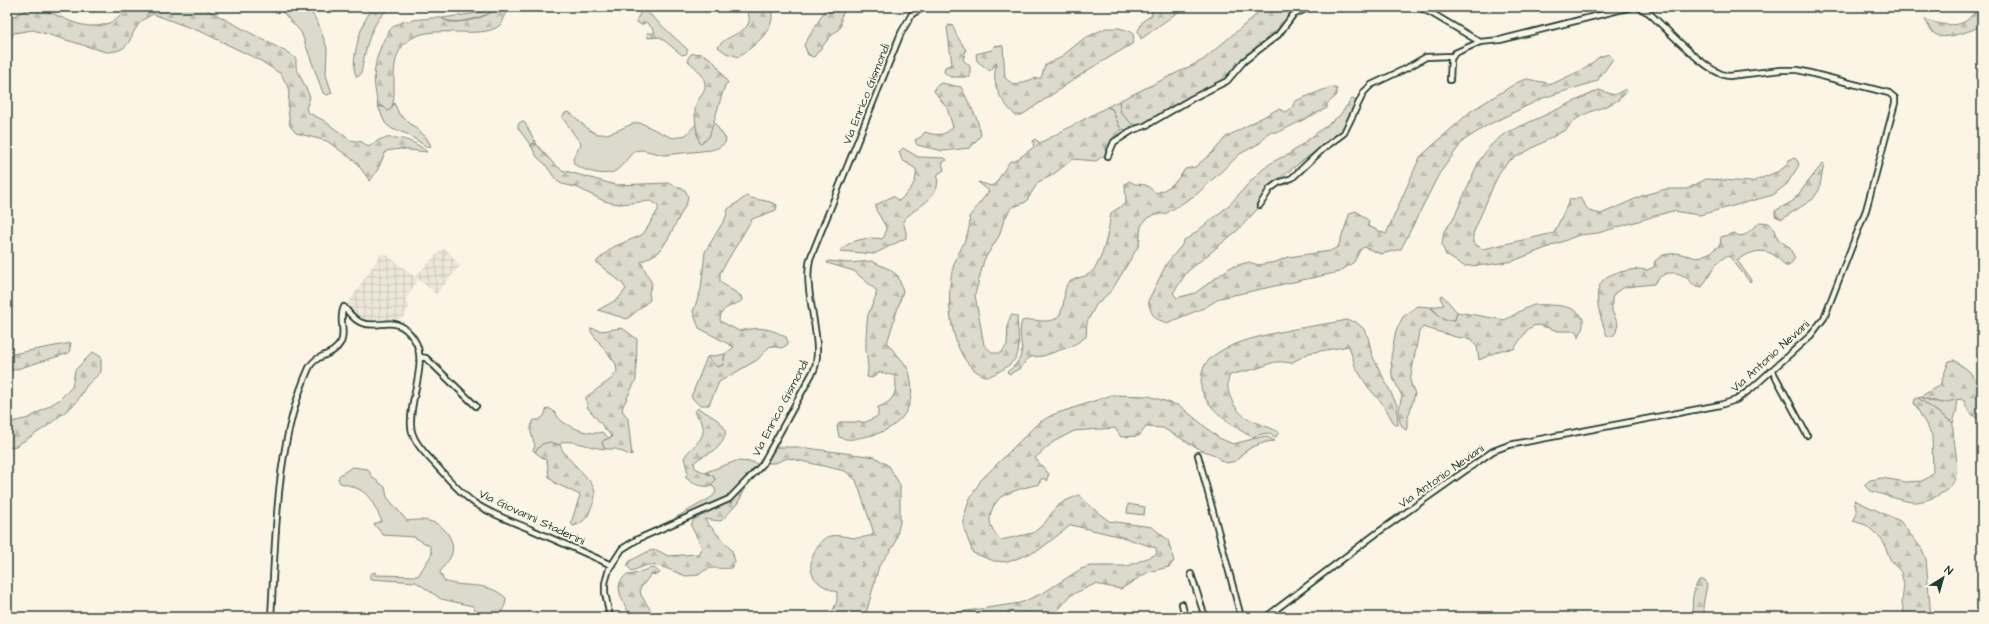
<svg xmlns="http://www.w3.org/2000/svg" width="1989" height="624" font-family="'Architects Daughter',sans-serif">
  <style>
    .industrial { fill: url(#industrial-grid) }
    .green { fill: #dcdacc; stroke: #7e8c80 }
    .forest { fill: url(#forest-firs); stroke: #7e8c80 }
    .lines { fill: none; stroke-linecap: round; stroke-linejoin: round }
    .minor-casing { stroke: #1f3d34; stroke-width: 8 }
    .minor { stroke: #fcf5e5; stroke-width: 4.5 }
    .labels { text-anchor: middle; stroke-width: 3.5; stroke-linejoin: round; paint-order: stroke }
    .street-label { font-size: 12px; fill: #1f3d34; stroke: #fcf5e5 }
  </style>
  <defs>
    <pattern id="industrial-grid" width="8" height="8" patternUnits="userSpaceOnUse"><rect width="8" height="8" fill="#ece7d8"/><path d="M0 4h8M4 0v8" fill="none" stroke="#cac7ba"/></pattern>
    <pattern id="forest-firs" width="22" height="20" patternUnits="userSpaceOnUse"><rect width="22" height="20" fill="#dcdacc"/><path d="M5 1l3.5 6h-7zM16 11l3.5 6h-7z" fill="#bcbcb0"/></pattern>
  </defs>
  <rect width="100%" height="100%" fill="#fcf5e5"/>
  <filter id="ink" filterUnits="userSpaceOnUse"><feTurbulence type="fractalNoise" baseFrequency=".025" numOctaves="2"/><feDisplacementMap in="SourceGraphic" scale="8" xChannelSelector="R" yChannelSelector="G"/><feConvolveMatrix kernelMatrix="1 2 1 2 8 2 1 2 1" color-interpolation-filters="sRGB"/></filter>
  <g filter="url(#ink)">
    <path class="industrial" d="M442,249L447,250L460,266L436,294L418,279L405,301L410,305L403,318L366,323L351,313L347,305L381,254H386L415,277Z"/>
    <path class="green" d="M278,7H308L318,23L327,48L326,75L332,93L327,95L323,93L301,32Z
      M375,7H392C370,19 365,52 361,74L357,77C349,68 360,27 367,17C369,13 372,10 375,7Z
      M492,7H498C488,17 454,27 442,18L484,12Z
      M1119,101L1121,113L1132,124L1129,129L1121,130L1112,109L1107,107Z
      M394,103L399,114L426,137L431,146L427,147L407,134L392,129L385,123L378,106L391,109Z
      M569,112C593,132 594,142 625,127C630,125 635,122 640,123C645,124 665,136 674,138L686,135L697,123V135L709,137L713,121L726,139L725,143L718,148L711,150L664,155L642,150L634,151C629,157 623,165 617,170C606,178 584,171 574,164L573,158L581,144L562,117L565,113Z
      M522,121L525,123L537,145L534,143L531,146L518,128V124Z
      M1442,295L1457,312L1455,320H1444L1431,307L1444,305L1440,298Z
      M725,354L723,365L717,367L707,357Z
      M1920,397L1934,402L1956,400L1957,409L1953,423L1918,398Z
      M547,408C555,409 557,418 563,422C572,428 591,436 602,432L610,439L604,440L602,443L605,449C590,448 576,440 562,442L560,445C550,442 542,442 535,452L533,450L535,446C532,436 528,429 534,420H539L544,416Z
      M736,461L753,462L759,465L724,501L676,521L675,518L712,497L716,492L714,487L710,486L715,480L714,477L706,472Z
      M352,467L368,469L372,477L385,487L387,497L407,521C415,520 424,519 432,522C445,525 457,543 451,556C448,562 443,567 440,572L444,581C466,589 486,580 506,598C506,607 502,611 495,617H468L475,611L473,606L441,599L416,582L370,579V574L375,572V575L418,576L432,554L430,546L414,537L383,535L374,524L382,521C369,496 369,490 340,483L338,479L340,475Z
      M1128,504L1145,507L1144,515L1127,513Z"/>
    <path class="forest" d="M127,7H202L290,54L296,59V67L310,97L306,109L309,113L323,120L350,140L362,142L368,147C373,145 376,141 381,139C396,135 416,141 427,152L401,149L386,151L378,169L370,181L356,162L327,141L296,133L290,126L288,109L289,89L281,74L261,61L204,33L153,14C150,16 145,18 142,21C127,34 135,52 106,52L33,30L14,33L7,45V19C15,16 25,9 33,9C57,9 73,31 103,25C114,22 121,17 127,7Z
      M498,7H513C511,11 506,12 504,16C502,19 503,23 499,26C480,40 436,24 412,38C381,55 403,103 388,111L384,107L378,106C373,80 372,68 382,44C391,23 398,22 420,19C426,19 434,17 441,18C444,19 446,21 449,22C464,23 488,18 498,7Z
      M737,7H765L772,13C774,32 752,47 739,57L726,53L718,47C726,33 758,33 747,11Z
      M827,7H848L841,16V27L829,38L814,57L808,55L804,45Z
      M1151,7H1182V9L1141,39L1138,31L1143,21L1152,15Z
      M1262,7H1299L1291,13L1280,27L1246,57L1225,80L1210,86L1141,125L1132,124L1121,113L1119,101L1203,60L1257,14Z
      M1980,7H1982V25C1975,30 1948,39 1939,36C1931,33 1928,25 1925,19C1936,24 1955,28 1966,21C1971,17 1975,11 1980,7Z
      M643,8L688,50L686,54L682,55L660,37L648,38L647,33H654L655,31L646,22L641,25L637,22V19Z
      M949,25L953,26L957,36L966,50L963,60L970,66V77H950L944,72L945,67L952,64L947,28Z
      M1106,28H1119L1132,32L1134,38L1132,44L1088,70L1022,115H1015C1000,100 990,84 997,63L990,71L977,61L976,54L992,50L995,45L1003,46L1005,78L1014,85C1023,83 1031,78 1041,78L1045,65L1060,58L1083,39Z
      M691,54C711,50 719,69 728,83L725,85L709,137L700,144C697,136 693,112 696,104C698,100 701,96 703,93C710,79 697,69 688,61V58Z
      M1609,54L1613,59L1597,81L1543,98L1486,126L1463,141L1439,174L1401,249L1381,254L1364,247L1360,250L1354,262L1339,272L1220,298L1206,307L1167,323C1152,318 1152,315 1148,301L1167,263L1182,245L1184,240L1190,237C1203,226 1217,216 1229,205C1247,187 1262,163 1288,155L1339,116L1352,99L1357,101L1345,129L1337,137L1325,144L1273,183L1265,201L1239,229L1187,272L1173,293L1177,298L1195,293L1231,267L1249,262L1258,265L1276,262L1288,257L1330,251L1338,247L1350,213L1356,211L1369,221L1368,226L1386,234L1420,157L1471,111L1518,82L1527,79L1552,84L1586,68L1599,57Z
      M941,83L961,87L977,119L981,135L970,148L943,151L917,145L915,140L921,137L925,132C936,136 945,136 953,127L947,108L934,91L935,87Z
      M1331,87L1337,89V95L1327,104V108L1279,132H1269L1260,143L1240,154L1197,194L1165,214H1156L1147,218L1141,226L1139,245L1112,290L1096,305L1087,322L1086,337L1072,346L1043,356L1031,357L1026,360L1022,367L1010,374L1007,372C1033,353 1015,342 1022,321C1034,317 1055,328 1061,312C1065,303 1063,293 1067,284C1073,278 1082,278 1089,274C1103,265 1109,228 1111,213L1126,203L1125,184L1129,181L1135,184L1146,185L1156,193C1169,189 1178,181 1185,169L1195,167L1213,152L1226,137L1278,109L1286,112L1292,108L1295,101Z
      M1626,89L1627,91C1614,111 1581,107 1567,129L1509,161L1501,170L1494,184L1473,234V243L1483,249L1554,233L1570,199L1580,198L1589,211L1601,214L1644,195L1666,189H1687L1706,179L1752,182L1779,171L1786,166L1789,160L1794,158L1797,160L1799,165L1787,184L1773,195L1700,215L1672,211L1598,233L1579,235L1513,261L1487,265L1464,266L1446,255L1442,245L1444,231L1453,220L1479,161L1491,145L1504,134L1599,90L1614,95Z
      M1107,107L1112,109L1121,130L1106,147V154L1096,161L1073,159L1051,176L1038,182L1026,202L1011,208L1004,220L999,236L984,260L975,295L984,345L993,353H1001L1007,345L1008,323L1011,315L1017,316C1019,354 1026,359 988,377C951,367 945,303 952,272C955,254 973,234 969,217L989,191L978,182L991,186L996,183L1010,161H1015L1034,147L1033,141L1035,139L1040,143Z
      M533,143L537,145L554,164L562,170L616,185L669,183L685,190L688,196L687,202L668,239L659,252L641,262L652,284L649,292L650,300L627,319L598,310L618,299L626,289L622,283L597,263V261L613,247L642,235L646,230L658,210V205L651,201L620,204L612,203L604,201L576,187L562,184L557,181L545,164L537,157L531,146Z
      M903,148L918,157L945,158L947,160L942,163L944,170L938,174C937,178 938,184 937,187C932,203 912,209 903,221L906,232V238L874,254L840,251C849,240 869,236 882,239L885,235L886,227L876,210V205L893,196L899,201C909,191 918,183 916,169L902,160L899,152Z
      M1823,163L1824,164L1819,190L1813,199L1782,219L1775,216V211L1793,201Z
      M747,196C756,201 766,199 777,205L776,210L752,219L720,273V282L741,296L742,300C733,308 720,305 720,321L739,331C759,327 768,327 786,337L788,342L787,345L782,348L770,346L757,360L719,382L709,405H699L691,397L707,357L717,367L723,365L725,354L734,347L699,328L693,312L701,289L705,252L726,217L728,209Z
      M1760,222L1769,223L1775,230L1778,239L1789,247L1795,258L1789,266H1785C1771,247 1756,248 1737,260L1751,280L1750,282L1730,257L1726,256L1717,263L1702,287C1693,288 1690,279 1682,275C1671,270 1660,274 1654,284L1625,287L1616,292L1612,298V311L1618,324L1616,332L1613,336H1607C1599,313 1585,278 1620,272C1630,270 1638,268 1647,270L1654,267L1655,261L1663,255L1677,253L1697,258L1711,252L1720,245L1721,237L1734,233L1739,236L1745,235Z
      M828,261L849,263L871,261L889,269L898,276L903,291L887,343C895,354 907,362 910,375C918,411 896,432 863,437C853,439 849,441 839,437L837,426L840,422H866L878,416V407C894,402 898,391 895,376L880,372L872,378L867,377C870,366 865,354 866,343C866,338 867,317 868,315C871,307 875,300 877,291L854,271L827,263Z
      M1534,305C1556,304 1598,305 1578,338L1577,331H1558L1539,325L1533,326L1527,330L1514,349L1501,350L1479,360L1477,347L1472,339L1456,337L1423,327L1419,332L1410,381L1415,394L1407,421V428L1406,430C1396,425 1399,405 1402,396L1392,376L1391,357L1396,330L1403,317L1417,306L1430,307L1444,320H1455L1457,312L1505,320L1524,309Z
      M1347,320L1356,322L1363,328L1368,337L1372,355L1397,405L1398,425H1395L1383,404L1368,387L1355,366L1349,346L1309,353L1291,363C1273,360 1273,363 1258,368C1249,371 1239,372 1230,375C1223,388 1234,411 1247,418C1256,423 1269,427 1279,432L1276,437L1266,433L1252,437C1235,428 1201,405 1201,385C1201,377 1202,368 1207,362C1228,335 1314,327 1347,320Z
      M591,328L601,331L622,328L637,339L636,380L623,406L622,410L628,419L632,456L616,449H605L602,443L604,440L612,437L587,407L586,397L610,380L617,372L616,364L591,332Z
      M71,343L69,353L7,372V355Z
      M93,352L101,357V372L87,385L76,403L46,427L16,446L7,448V423L29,418L59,400L72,387L75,370Z
      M1954,360L1969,371L1982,387V422C1973,416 1967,411 1964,401L1961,399L1942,403L1920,397L1940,385L1949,361Z
      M1112,395L1149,396L1180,406L1219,438L1233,444L1265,436L1275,441L1266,442L1252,447L1243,453L1236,461L1227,463L1221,461L1215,455L1201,450L1163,428L1146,427L1139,436L1121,437L1115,428L1074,431L1053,442L1035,458L1049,474L1046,481L1044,478L1040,480V484C1027,487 1013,490 1001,497C998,499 997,502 995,504C986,518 990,529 1001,540L1033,533L1044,524L1056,507L1065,501L1079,495L1097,512L1109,521L1152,527L1168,540L1174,561L1169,567L1148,572L1121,589L1095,584L1071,595L1052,617H948L947,614L1020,603L1043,593L1081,569L1090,566H1128L1157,554L1156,548L1122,537L1071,525L1039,550L1008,562L994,561L973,553L964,529V517L969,500L981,480L1037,424L1052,415Z
      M1918,398L1953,423C1952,442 1961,461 1954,481C1949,493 1925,503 1912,502C1907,502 1877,493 1871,491C1868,490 1866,487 1864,485L1870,480L1882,478L1906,482L1922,481L1929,477L1933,472L1932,435L1914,403L1915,399Z
      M698,408C716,419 739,428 715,450C708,455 700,456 694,463L695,468L714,477L715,480L710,486C699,487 693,484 685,477L688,473L684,458C690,447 706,440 703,426C702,420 697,417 695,412Z
      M550,442L560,445C566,462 596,479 595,495C595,501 591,508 589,513C587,519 579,525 573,526L571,523L580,495L555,483L549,477L547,461L535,452L542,444Z
      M777,447H799L875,457L889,466L900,485V522L895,544L879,566L867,610L863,617H830L837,601V592C816,585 804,573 815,551C817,546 822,539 827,537C836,533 848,538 857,538C862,538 868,536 873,535V530L856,480L845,471L788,458L775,463H768L767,460L772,450Z
      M744,486L746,488L737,504L721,521L704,519L732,551L735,561L731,568C719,570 709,564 699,575L686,576L660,566L647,565L632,571L627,566L630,561L649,551L657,550L668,556L698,554L702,547L691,526L693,520L733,500Z
      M1854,500L1900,521L1922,549L1926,559L1931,617H1905L1902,603L1904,584L1901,572L1891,561L1882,539L1866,525L1853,521L1857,514Z
      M654,568L660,573L657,575L651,574L640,589L641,595L655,617H632C627,610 616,592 620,583C621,580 624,577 626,575C637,575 643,569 654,568Z
      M1699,580H1705L1707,585L1703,606L1706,617H1694C1691,603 1692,592 1699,580Z"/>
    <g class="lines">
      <defs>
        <path id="minor" d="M1418,7L1433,14L1480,42
          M1450,80L1451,59L1455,53L1480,42L1500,40L1631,7
          M1108,156L1114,142L1133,130L1145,126L1193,98L1227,81L1244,61L1278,35L1293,15L1310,7
          M1260,205L1270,189L1278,183L1292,178L1324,148L1344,133L1364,92L1371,85L1407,68L1426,57L1452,56
          M420,357L426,358L476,406
          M1772,370L1807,435
          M1198,455L1241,617
          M1191,574L1205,617
          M1182,604L1185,617
          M271,617C276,536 275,443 309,368C316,353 332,358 341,342C346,332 338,319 344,307C349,313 354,320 362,323C381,330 396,312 414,339C429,362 409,398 411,425C411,440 425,453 434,463C446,476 458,491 473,502C490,514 511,521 530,529C557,541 584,552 611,565
          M610,617L605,593V583L609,569L622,549L638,539L729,499L762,465L814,370C825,342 802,292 810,259L901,33L912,14L924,7
          M1266,617L1377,533L1493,451L1509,445L1720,405L1736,400L1751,389L1811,335L1824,318L1866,210L1895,103V98L1889,93L1798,70H1781L1729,76C1707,74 1667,29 1649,13L1638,7"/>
      </defs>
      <use href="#minor" class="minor-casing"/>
      <use href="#minor" class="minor"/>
    </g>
  </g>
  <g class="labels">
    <g class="street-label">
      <text transform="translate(866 94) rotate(-68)" y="4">Via Enrico Gismondi</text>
      <text transform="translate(1770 356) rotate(-42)" y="4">Via Antonio Neviani</text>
      <text transform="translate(780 408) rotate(-62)" y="4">Via Enrico Gismondi</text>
      <text transform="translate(1441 476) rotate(-35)" y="4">Via Antonio Neviani</text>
      <text transform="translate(532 517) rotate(25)" y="4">Via Giovanni Staderini</text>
    </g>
  </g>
  <rect width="1989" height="624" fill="none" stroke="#fcf5e5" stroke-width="24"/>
  <rect x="12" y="12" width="1965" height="600" fill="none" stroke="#1f3d34" stroke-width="1.5" filter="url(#ink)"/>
  <g transform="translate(1943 578) rotate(37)" stroke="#fcf5e5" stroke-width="3" paint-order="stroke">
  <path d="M0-3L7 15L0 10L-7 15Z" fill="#1f3d34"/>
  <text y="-6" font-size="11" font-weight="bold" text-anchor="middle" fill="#1f3d34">N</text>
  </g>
</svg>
